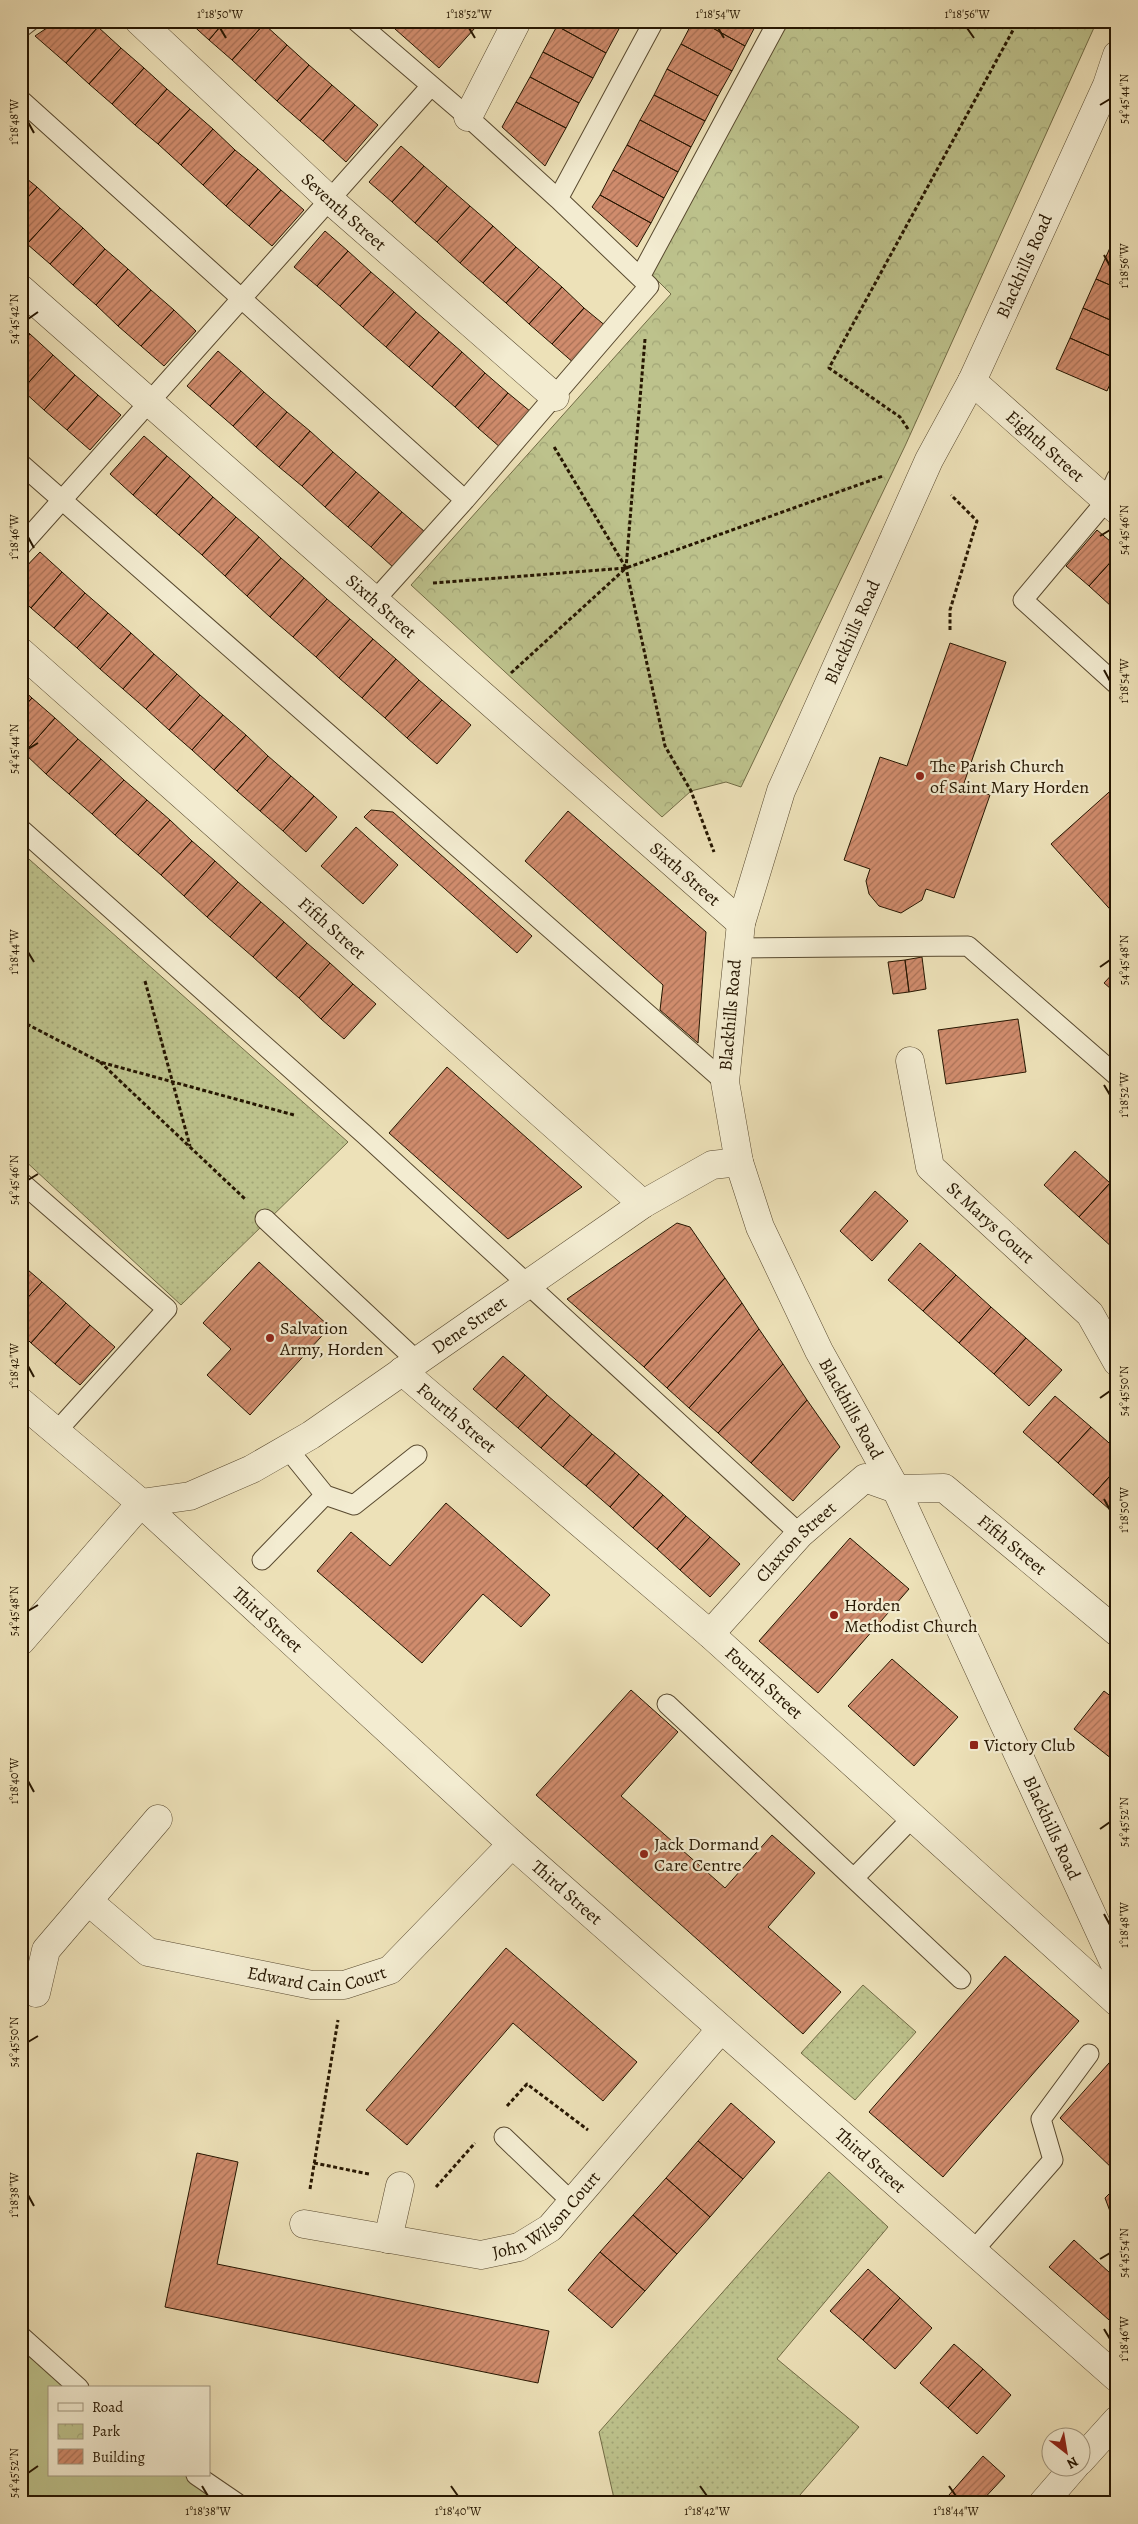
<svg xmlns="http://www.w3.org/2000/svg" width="1138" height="2524" font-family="Alegreya,serif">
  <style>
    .grass { fill: url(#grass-dots); stroke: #726c46 }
    .park { fill: url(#park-crowns); stroke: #726c46 }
    .garden { fill: #bdc28c; stroke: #726c46 }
    .building { fill: url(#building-hatch); stroke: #261601 }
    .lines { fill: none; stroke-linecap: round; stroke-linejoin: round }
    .service-casing { stroke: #58492f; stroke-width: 21 }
    .minor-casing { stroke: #58492f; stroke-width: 29 }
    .path { stroke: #261601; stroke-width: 3; stroke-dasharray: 4 2.5; stroke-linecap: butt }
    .service { stroke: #f3ecd1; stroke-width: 19 }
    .minor { stroke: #f3ecd1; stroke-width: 28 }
    .ticks { fill: none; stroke: #261601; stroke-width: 2 }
    .poi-dot { fill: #8f2418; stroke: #f3ecd1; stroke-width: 2 }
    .labels { text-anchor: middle; stroke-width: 4.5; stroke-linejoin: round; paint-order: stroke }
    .street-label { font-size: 18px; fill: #261601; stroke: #f3ecd1 }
    .poi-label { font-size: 18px; fill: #261601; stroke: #f3ecd1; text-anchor: start }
    .neatline { fill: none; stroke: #261601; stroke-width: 2 }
    .ticks-label { font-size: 12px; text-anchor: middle; fill: #261601 }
  </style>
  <defs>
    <pattern id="grass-dots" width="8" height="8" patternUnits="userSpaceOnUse" patternTransform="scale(1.25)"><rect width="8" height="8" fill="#bdc28c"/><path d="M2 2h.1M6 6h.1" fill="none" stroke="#a2a677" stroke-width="1.8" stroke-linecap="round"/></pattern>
    <pattern id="park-crowns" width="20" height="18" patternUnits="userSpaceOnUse" patternTransform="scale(1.25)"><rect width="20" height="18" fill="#bdc28c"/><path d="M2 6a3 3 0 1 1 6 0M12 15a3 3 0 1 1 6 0" fill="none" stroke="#a2a677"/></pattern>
    <pattern id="building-hatch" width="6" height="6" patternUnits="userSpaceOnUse" patternTransform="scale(1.25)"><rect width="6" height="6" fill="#d08c6d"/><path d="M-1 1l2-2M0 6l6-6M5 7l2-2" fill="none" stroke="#a97157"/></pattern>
  </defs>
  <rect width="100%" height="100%" fill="#ede1b8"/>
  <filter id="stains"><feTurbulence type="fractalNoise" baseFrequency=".004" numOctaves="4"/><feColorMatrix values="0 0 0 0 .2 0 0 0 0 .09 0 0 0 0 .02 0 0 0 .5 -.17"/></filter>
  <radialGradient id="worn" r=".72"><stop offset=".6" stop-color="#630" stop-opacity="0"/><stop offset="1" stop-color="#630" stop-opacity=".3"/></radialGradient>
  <path class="grass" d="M21,852L348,1142L181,1305L21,1157Z
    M863,1985L916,2032L855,2100L801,2053Z
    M829,2172L888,2227L777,2359L859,2427L793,2503H615L599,2432Z"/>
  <path class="park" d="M783,21H1097L905,446L741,787L726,782L691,791L662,817L411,585L671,294L651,274Z"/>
  <path class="garden" d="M21,2334L89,2388H49V2475H201L236,2503H21Z"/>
  <path class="building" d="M57,21H91L98,27L66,63L35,36Z
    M188,21H225L209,40Z
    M225,21H260L264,24L232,60L209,40Z
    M386,21H467L475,28L439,68Z
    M559,21H608L620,27L606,53L557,26Z
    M608,21H623L620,27Z
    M693,21H700L745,46L732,71L681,44Z
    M700,21H758L745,46Z
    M264,24L287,45L255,81L232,60Z
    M557,26L606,53L593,78L543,52Z
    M98,27L121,48L89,84L66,63Z
    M681,44L732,71L718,96L667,69Z
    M287,45L309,65L277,101L255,81Z
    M121,48L144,68L112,104L89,84Z
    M543,52L593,78L579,103L530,77Z
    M309,65L332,85L300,121L277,101Z
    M144,68L167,89L135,125L112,104Z
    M667,69L718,96L705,121L654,95Z
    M530,77L579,103L566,128L516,102Z
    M332,85L355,105L323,141L300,121Z
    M167,89L190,109L158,144L135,125Z
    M654,95L705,121L691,147L640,120Z
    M516,102L566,128L545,166L502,127Z
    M355,105L378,125L346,162L323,141Z
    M190,109L213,129L181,165L158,144Z
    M640,120L691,147L678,172L627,145Z
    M213,129L235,150L203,185L181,165Z
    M627,145L678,172L664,198L613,170Z
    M401,146L424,166L392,202L369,182Z
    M235,150L258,169L226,206L203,185Z
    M424,166L447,186L415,223L392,202Z
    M258,169L281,190L249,226L226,206Z
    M613,170L664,198L651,223L600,195Z
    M21,174L37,187L21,205Z
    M447,186L470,206L437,242L415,223Z
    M37,187L60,208L27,244L21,239V205Z
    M281,190L304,210L272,246L249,226Z
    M600,195L651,223L637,247L592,207Z
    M470,206L493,226L460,263L437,242Z
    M60,208L83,228L50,264L27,244Z
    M493,226L516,247L483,283L460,263Z
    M83,228L105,249L73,285L50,264Z
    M325,231L348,251L317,286L294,267Z
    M1117,232V254L1109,250Z
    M516,247L539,267L506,303L483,283Z
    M105,249L128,269L96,305L73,285Z
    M1109,250L1117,254V288L1096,279Z
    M348,251L371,272L340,306L317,286Z
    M539,267L562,287L529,324L506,303Z
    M128,269L151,290L118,326L96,305Z
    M371,272L394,292L363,327L340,306Z
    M1096,279L1117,288V323L1083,308Z
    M562,287L584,308L552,344L529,324Z
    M151,290L174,310L141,346L118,326Z
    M394,292L416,312L386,347L363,327Z
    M584,308L607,327L575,364L552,344Z
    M1083,308L1117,323V359L1070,338Z
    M174,310L196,331L164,366L141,346Z
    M416,312L439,332L409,367L386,347Z
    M21,326L30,334L21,344Z
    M439,332L462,352L432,387L409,367Z
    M30,334L53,355L22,390L21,344Z
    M1070,338L1117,359V368L1107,391L1056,369Z
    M218,351L241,371L210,406L187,386Z
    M462,352L485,373L455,407L432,387Z
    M53,355L75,375L44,410L22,390Z
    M241,371L264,392L233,426L210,406Z
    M485,373L508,393L478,428L455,407Z
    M75,375L98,395L67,430L44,410Z
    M264,392L287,412L256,447L233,426Z
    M508,393L531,412L501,448L478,428Z
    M98,395L121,415L90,450L67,430Z
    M287,412L310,431L279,467L256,447Z
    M310,431L333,452L302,486L279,467Z
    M144,436L167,456L133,495L110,474Z
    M333,452L356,472L325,507L302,486Z
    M167,456L190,476L156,515L133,495Z
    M356,472L379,492L348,527L325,507Z
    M190,476L213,497L179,535L156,515Z
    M379,492L402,512L371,547L348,527Z
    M213,497L236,517L202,555L179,535Z
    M402,512L425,532L394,568L371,547Z
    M236,517L259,537L225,576L202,555Z
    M1097,530L1117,547V555L1089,586L1066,566Z
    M259,537L281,558L247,596L225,576Z
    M40,552L62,572L31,608L21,599V572Z
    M1117,555V602L1112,607L1089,586Z
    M281,558L304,578L270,617L247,596Z
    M62,572L85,593L54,628L31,608Z
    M304,578L327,599L293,637L270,617Z
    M85,593L108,613L77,648L54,628Z
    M327,599L350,619L316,657L293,637Z
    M108,613L131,633L100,669L77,648Z
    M350,619L373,639L339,678L316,657Z
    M131,633L154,654L123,689L100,669Z
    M373,639L396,659L362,698L339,678Z
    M950,643L1006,662L963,786L990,795L954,898L926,889L922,900L901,913L879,906L869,894L866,881L870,869L844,860L880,757L907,766Z
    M154,654L177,674L146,709L123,689Z
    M396,659L419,680L385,718L362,698Z
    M177,674L200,695L169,730L146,709Z
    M419,680L442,700L407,738L385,718Z
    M21,688L32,698L21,710Z
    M200,695L223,715L192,750L169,730Z
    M32,698L55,718L24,753L21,751V710Z
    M442,700L471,725L437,764L407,738Z
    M223,715L246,735L214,770L192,750Z
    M55,718L78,739L46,774L24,753Z
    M246,735L268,756L237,791L214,770Z
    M78,739L101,759L69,794L46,774Z
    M268,756L291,776L260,811L237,791Z
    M101,759L124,780L92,814L69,794Z
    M291,776L314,796L283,831L260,811Z
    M124,780L147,800L115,835L92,814Z
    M1117,785V917L1051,844Z
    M314,796L337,817L306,852L283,831Z
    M147,800L170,820L138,855L115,835Z
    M371,810L393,812L532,936L517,953L364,817Z
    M568,811L706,932L698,1043L660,1010L663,985L525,861Z
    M170,820L192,841L161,875L138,855Z
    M356,827L398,865L363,904L321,866Z
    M192,841L215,861L184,896L161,875Z
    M215,861L238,882L207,917L184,896Z
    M238,882L261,902L230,937L207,917Z
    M261,902L284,922L253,957L230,937Z
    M284,922L307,943L276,978L253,957Z
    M307,943L330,963L299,998L276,978Z
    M922,957L926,989L909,992L905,960Z
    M905,960L909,992L893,994L888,962Z
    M330,963L353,984L321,1019L299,998Z
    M1117,969V994L1104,983Z
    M353,984L376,1004L344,1039L321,1019Z
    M1018,1019L1026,1072L946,1084L938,1030Z
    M447,1067L582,1187L508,1239L389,1133Z
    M1075,1151L1110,1183L1079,1217L1044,1185Z
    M1110,1183L1117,1189V1246L1114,1249L1079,1217Z
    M875,1191L908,1221L872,1261L840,1231Z
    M677,1223L690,1227L725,1278L644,1367L567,1299Z
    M920,1243L956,1275L923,1311L888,1280Z
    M259,1262L330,1327L250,1415L207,1375L231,1349L203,1323Z
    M21,1264L42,1282L21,1305Z
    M956,1275L991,1307L959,1343L923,1311Z
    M725,1278L742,1303L667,1388L644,1367Z
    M42,1282L66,1303L31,1343L21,1333V1305Z
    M66,1303L90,1325L55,1364L31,1343Z
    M742,1303L759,1329L689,1408L667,1388Z
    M991,1307L1026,1338L994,1374L959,1343Z
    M90,1325L115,1347L80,1385L55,1364Z
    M759,1329L783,1364L718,1433L689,1408Z
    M1026,1338L1062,1370L1029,1406L994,1374Z
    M503,1356L525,1375L496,1409L473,1389Z
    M783,1364L807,1400L751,1463L718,1433Z
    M525,1375L547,1395L518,1428L496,1409Z
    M547,1395L570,1415L541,1448L518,1428Z
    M1055,1396L1091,1427L1058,1463L1023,1432Z
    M807,1400L840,1447L793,1501L751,1463Z
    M570,1415L592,1434L563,1467L541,1448Z
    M1091,1427L1117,1450V1468L1093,1495L1058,1463Z
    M592,1434L615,1453L586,1486L563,1467Z
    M615,1453L639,1474L610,1507L586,1486Z
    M1117,1468V1516L1093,1495Z
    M639,1474L663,1495L633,1528L610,1507Z
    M663,1495L686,1516L657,1549L633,1528Z
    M446,1503L550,1595L521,1627L483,1594L422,1663L317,1571L351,1532L390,1566Z
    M686,1516L710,1537L680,1570L657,1549Z
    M710,1537L740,1564L710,1597L680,1570Z
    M850,1538L909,1589L818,1693L759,1641Z
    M892,1659L958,1717L914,1766L848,1706Z
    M631,1690L678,1732L621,1796L725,1888L772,1835L815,1873L768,1927L841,1992L803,2034L536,1795Z
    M1104,1691L1117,1701V1763L1074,1729Z
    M506,1948L637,2062L603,2101L513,2023L407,2145L366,2110Z
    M1005,1956L1079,2021L943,2177L869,2112Z
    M1117,2054V2173L1060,2118Z
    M731,2103L775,2142L743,2179L698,2141Z
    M698,2141L743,2179L710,2217L666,2178Z
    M197,2153L238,2162L217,2264L549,2331L538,2383L165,2307Z
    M666,2178L710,2217L677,2254L633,2215Z
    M1117,2186V2230L1105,2198Z
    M633,2215L677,2254L645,2291L600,2252Z
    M1074,2240L1110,2273L1117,2266V2327L1049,2267Z
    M600,2252L645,2291L612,2328L568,2290Z
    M868,2269L900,2298L863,2340L830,2311Z
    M900,2298L932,2328L895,2369L863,2340Z
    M954,2344L983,2369L948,2408L920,2383Z
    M983,2369L1011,2395L977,2434L948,2408Z
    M983,2456L1005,2476L980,2503H942Z"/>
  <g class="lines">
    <defs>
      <path id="service" d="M356,21L468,117L558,199L649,286L465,500L375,600
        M21,28L30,21
        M21,100L465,500
        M558,199L654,21
        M640,277L778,21
        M21,464L725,1082
        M1117,477L1106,501L1023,600L1117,685
        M21,546L430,87
        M21,829L365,1135L800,1534
        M736,948L968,946L1117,1076
        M21,1182L167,1309L56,1432
        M265,1219L417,1361
        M325,1495L354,1505L417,1455
        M262,1560L325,1495L287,1448
        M667,1704L961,1979
        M854,1878L913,1817
        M504,2137L572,2202
        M973,2251L1053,2160L1041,2119L1089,2054
        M21,2336L79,2388
        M196,2475L237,2503"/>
      <g id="minor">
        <path id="s1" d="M139,21L330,200L555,397"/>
        <path id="s2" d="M1117,55L1107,85L972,381L929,460L781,791L741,923L725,1082L739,1162L760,1227L819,1351L896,1489L1117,1969"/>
        <path d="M468,117L517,21"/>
        <path id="s3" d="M21,289L741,923"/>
        <path id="s4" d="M972,381L1117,510"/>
        <path id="s5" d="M21,652L643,1204"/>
        <path id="s6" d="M910,1061L930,1167L1090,1314L1117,1362"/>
        <path id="s7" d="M402,1371L710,1634L1117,2002"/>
        <path id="s8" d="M21,1402L141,1503L512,1844L1117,2378"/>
        <path id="s9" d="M141,1503L190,1496L252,1469L311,1435L643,1204L712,1165L739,1162"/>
        <path id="s10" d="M710,1634L800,1534L865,1478L896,1489L944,1488L1117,1632"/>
        <path d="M21,1641L141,1503"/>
        <path id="s11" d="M88,1901L148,1952L312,1985H344L390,1970L512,1844"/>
        <path d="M36,1993L46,1950L158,1819"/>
        <path id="s12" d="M304,2224L481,2255L519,2247L550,2228L721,2029"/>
        <path d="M388,2239L400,2186"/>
        <path d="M1080,2461L1117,2420"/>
        <path d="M1043,2503L1075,2466"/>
      </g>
    </defs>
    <use href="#service" class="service-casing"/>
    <use href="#minor" class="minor-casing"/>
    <path class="path" d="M645,339L626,568L665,746L691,791L714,852
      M908,429L900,417L829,368L1018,21
      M433,583L626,568L883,476
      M950,630V610L977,521L951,495
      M511,673L626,568L553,445
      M145,981L190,1146
      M21,1021L100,1062L294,1115
      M100,1062L245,1199
      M507,2106L527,2084L588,2130
      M314,2163L369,2174
      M436,2187L475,2143
      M310,2189L338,2020"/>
    <use href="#service" class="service"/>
    <use href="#minor" class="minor"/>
  </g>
  <path class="ticks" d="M220,28L226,38M469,28L475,38M718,28L724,38M967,28L974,38M1100,105L1110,99M28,122L34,133M1104,255L1110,266M28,319L38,312M1100,536L1110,530M28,537L34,548M1104,670L1110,681M28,749L38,743M28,952L34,962M1100,967L1110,960M1104,1085L1110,1095M28,1180L38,1174M28,1366L34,1377M1100,1398L1110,1391M1104,1499L1110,1510M28,1611L38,1605M28,1781L34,1792M1100,1829L1110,1822M1104,1914L1110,1925M28,2042L38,2036M28,2195L34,2206M1100,2259L1110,2253M1104,2329L1110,2339M28,2473L38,2466M202,2486L208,2496M451,2486L458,2496M700,2486L707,2496M949,2486L956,2496"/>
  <g class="poi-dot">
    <circle cx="920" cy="776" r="5"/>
    <circle cx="270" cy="1338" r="5"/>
    <circle cx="834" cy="1615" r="5"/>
    <rect x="969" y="1740" width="10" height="10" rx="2.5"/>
    <circle cx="644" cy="1854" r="5"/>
  </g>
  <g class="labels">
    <g class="street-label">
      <text dy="6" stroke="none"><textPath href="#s1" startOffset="280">Seventh Street</textPath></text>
      <text transform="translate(1024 266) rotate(-66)" y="6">Blackhills Road</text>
      <text dy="6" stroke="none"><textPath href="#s4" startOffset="98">Eighth Street</textPath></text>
      <text dy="6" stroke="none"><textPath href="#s3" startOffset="480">Sixth Street</textPath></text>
      <text transform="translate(852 632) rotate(-66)" y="6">Blackhills Road</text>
      <text dy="6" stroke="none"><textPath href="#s3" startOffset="885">Sixth Street</textPath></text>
      <text dy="6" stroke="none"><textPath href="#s5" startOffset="416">Fifth Street</textPath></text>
      <text transform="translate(730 1015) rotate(-85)" y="6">Blackhills Road</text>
      <text dy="6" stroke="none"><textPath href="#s6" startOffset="190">St Marys Court</textPath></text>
      <text dy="6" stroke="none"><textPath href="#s9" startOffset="378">Dene Street</textPath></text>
      <text dy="6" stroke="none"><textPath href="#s2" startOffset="1460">Blackhills Road</textPath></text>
      <text dy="6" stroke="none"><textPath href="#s7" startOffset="72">Fourth Street</textPath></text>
      <text dy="6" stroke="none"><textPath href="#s10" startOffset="126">Claxton Street</textPath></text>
      <text dy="6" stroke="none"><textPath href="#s10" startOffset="390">Fifth Street</textPath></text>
      <text dy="6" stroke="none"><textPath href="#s8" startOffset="329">Third Street</textPath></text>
      <text dy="6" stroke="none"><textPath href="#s7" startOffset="478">Fourth Street</textPath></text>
      <text dy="6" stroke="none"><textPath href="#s2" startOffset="1925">Blackhills Road</textPath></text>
      <text dy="6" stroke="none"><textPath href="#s8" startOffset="734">Third Street</textPath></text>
      <text dy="6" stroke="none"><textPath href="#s11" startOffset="251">Edward Cain Court</textPath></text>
      <text dy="6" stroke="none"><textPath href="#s8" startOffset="1139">Third Street</textPath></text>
      <text dy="6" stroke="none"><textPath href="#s12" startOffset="259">John Wilson Court</textPath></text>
    </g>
    <g class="poi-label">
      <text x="930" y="772">The Parish Church<tspan x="930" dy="21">of Saint Mary Horden</tspan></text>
      <text x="280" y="1334">Salvation<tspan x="280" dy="21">Army, Horden</tspan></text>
      <text x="844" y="1611">Horden<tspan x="844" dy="21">Methodist Church</tspan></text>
      <text x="984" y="1751">Victory Club</text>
      <text x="654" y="1850">Jack Dormand<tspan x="654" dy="21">Care Centre</tspan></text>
    </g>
  </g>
  <rect width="1138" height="2524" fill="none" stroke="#ede1b8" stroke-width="55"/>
  <rect x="48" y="2386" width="162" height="90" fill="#f3ecd1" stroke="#a1967e"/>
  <rect x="58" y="2403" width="25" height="8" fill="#f3ecd1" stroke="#a1967e"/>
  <text x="92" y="2412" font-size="15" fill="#261601">Road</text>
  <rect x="58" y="2424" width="25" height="15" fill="url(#park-crowns)" stroke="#a1967e"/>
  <text x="92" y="2436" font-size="15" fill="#261601">Park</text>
  <rect x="58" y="2449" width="25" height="15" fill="url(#building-hatch)" stroke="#a1967e"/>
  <text x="92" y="2462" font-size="15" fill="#261601">Building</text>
  <g transform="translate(1066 2452) rotate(149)"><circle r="24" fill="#f3ecd1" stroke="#a1967e"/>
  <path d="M0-4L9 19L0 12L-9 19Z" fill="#8f2418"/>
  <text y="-8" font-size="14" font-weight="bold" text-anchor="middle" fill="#261601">N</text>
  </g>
  <rect x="28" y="28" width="1082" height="2468" class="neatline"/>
  <g class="ticks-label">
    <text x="220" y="18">1°18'50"W</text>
    <text x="469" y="18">1°18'52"W</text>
    <text x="718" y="18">1°18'54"W</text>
    <text x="967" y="18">1°18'56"W</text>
    <text transform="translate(1124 99) rotate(-90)" y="4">54°45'44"N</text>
    <text transform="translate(14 122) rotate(-90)" y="4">1°18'48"W</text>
    <text transform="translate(1124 266) rotate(-90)" y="4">1°18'56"W</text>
    <text transform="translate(14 319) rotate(-90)" y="4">54°45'42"N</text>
    <text transform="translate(1124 530) rotate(-90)" y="4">54°45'46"N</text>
    <text transform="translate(14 537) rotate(-90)" y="4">1°18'46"W</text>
    <text transform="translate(1124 681) rotate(-90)" y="4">1°18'54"W</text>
    <text transform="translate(14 749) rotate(-90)" y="4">54°45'44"N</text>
    <text transform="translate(14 952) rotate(-90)" y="4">1°18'44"W</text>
    <text transform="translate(1124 960) rotate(-90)" y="4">54°45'48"N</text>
    <text transform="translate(1124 1095) rotate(-90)" y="4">1°18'52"W</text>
    <text transform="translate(14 1180) rotate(-90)" y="4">54°45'46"N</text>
    <text transform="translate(14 1366) rotate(-90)" y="4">1°18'42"W</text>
    <text transform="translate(1124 1391) rotate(-90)" y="4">54°45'50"N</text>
    <text transform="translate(1124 1510) rotate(-90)" y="4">1°18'50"W</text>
    <text transform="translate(14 1611) rotate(-90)" y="4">54°45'48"N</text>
    <text transform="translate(14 1781) rotate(-90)" y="4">1°18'40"W</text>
    <text transform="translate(1124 1822) rotate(-90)" y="4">54°45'52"N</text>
    <text transform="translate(1124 1925) rotate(-90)" y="4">1°18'48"W</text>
    <text transform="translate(14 2042) rotate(-90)" y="4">54°45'50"N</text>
    <text transform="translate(14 2195) rotate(-90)" y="4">1°18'38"W</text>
    <text transform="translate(1124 2253) rotate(-90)" y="4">54°45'54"N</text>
    <text transform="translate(1124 2339) rotate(-90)" y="4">1°18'46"W</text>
    <text transform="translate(14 2473) rotate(-90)" y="4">54°45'52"N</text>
    <text x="208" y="2515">1°18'38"W</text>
    <text x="458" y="2515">1°18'40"W</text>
    <text x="707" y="2515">1°18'42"W</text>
    <text x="956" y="2515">1°18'44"W</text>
  </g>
  <rect width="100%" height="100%" filter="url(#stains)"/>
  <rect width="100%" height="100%" fill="url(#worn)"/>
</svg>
